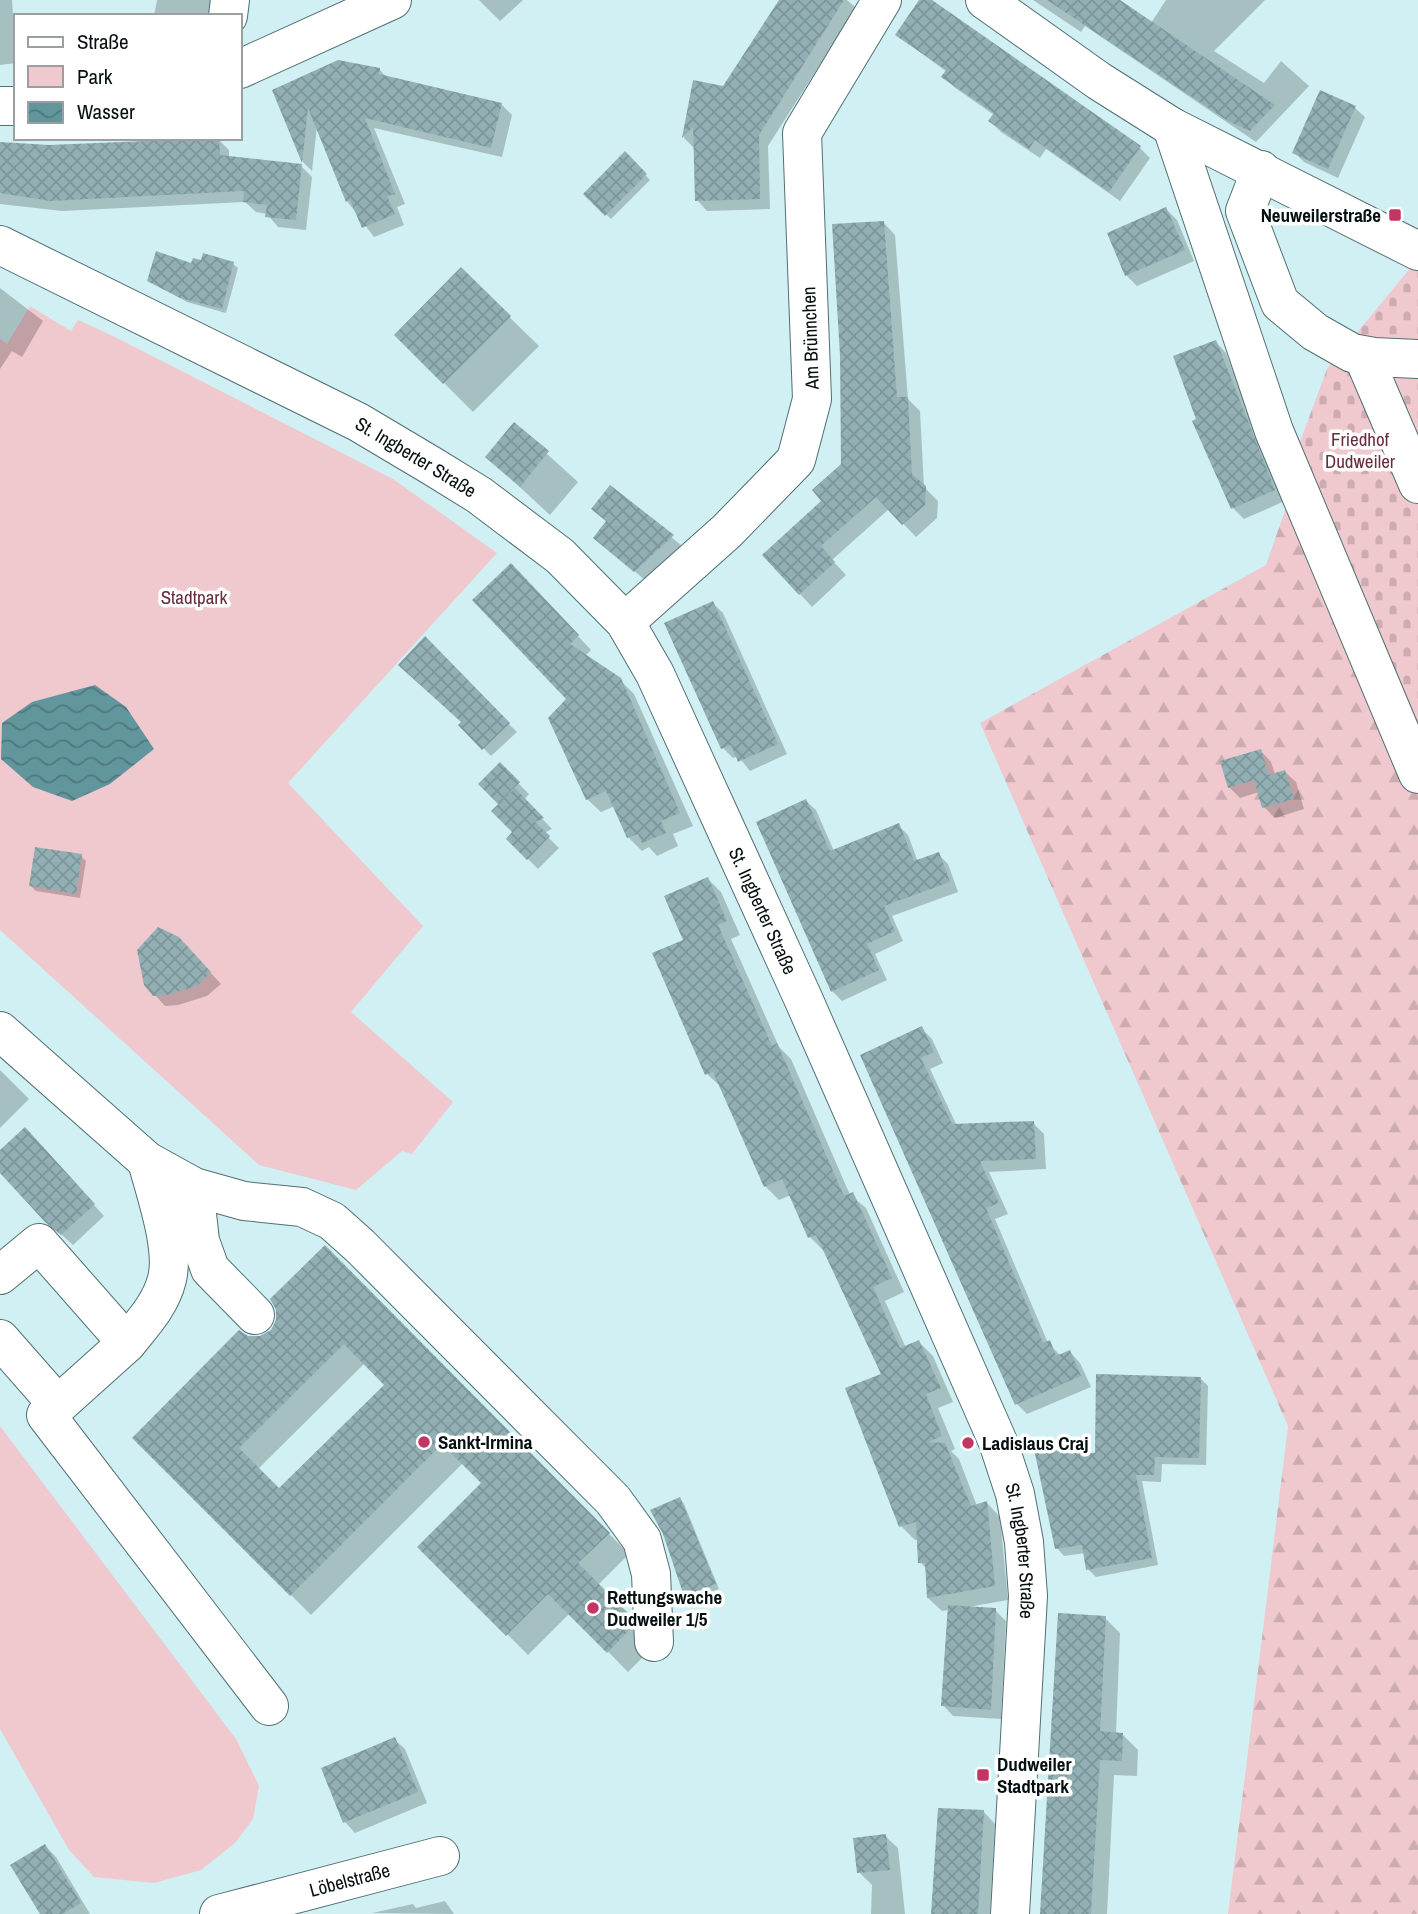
<svg xmlns="http://www.w3.org/2000/svg" width="1418" height="1914" font-family="'Archivo Narrow',sans-serif">
  <style>
    .green { fill: #f0c9cf }
    .forest { fill: url(#forest-firs) }
    .cemetery { fill: url(#cemetery-stones) }
    .water { fill: url(#water-waves) }
    .shadow { fill: #0003; fill-rule: evenodd }
    .building { fill: url(#building-cross-hatch); fill-rule: evenodd }
    .lines { fill: none; stroke-linecap: round; stroke-linejoin: round }
    .minor-casing { stroke: #526f72; stroke-width: 40 }
    .major-casing { stroke: #526f72; stroke-width: 40 }
    .minor { stroke: #fff; stroke-width: 38 }
    .major { stroke: #fff; stroke-width: 38 }
    .poi-dot { fill: #c33562; stroke: #fff; stroke-width: 2.5 }
    .labels { text-anchor: middle; stroke-width: 7; stroke-linejoin: round; paint-order: stroke }
    .poi-label { font-size: 19px; font-weight: bold; fill: #050f10; stroke: #fff; text-anchor: start }
    .street-label { font-size: 19px; fill: #050f10; stroke: #fff }
    .park-label { font-size: 19px; fill: #682c3b; stroke: #fff }
  </style>
  <defs>
    <pattern id="forest-firs" width="22" height="20" patternUnits="userSpaceOnUse" patternTransform="scale(1.75)"><rect width="22" height="20" fill="#f0c9cf"/><path d="M5 1l3.5 6h-7zM16 11l3.5 6h-7z" fill="#ccabb1"/></pattern>
    <pattern id="cemetery-stones" width="16" height="16" patternUnits="userSpaceOnUse" patternTransform="scale(1.75)"><rect width="16" height="16" fill="#f0c9cf"/><path d="M2 7V4a2 2 0 0 1 4 0v3zM10 15v-3a2 2 0 0 1 4 0v3z" fill="#ccabb1"/></pattern>
    <pattern id="water-waves" width="16" height="10" patternUnits="userSpaceOnUse" patternTransform="scale(1.75)"><rect width="16" height="10" fill="#61969c"/><path d="M0 5q4-4 8 0t8 0" fill="none" stroke="#4e797e"/></pattern>
    <pattern id="building-cross-hatch" width="8" height="8" patternUnits="userSpaceOnUse" patternTransform="scale(1.75)"><rect width="8" height="8" fill="#92b0b4"/><path d="M0 0l8 8M0 8l8-8" fill="none" stroke="#7c969a"/></pattern>
  </defs>
  <rect width="100%" height="100%" fill="#d0f0f3"/>
  <path class="green" d="M30,306L71,331L78,320L113,336L393,479L497,553L288,783L423,926L351,1012L453,1102L412,1154L402,1151L356,1190L259,1165L0,930V339L7,344Z
    M0,1426L236,1739L259,1786L253,1819L235,1843L201,1870L154,1883L94,1877L69,1850L0,1729Z"/>
  <path class="forest" d="M1288,502L1418,752V1914H1228L1288,1426L980,723L1266,565Z"/>
  <path class="cemetery" d="M1412,266L1418,269V752L1297,450L1327,369Z"/>
  <path class="water" d="M95,685L126,707L154,749L110,784L72,801L33,787L1,759L2,723L32,702Z"/>
  <path class="shadow" d="M0,0H12L16,63L0,65Z
    M157,0H216L213,16H154Z
    M479,0H523L500,21Z
    M781,0H847L856,8L768,146L770,209L707,211L697,200L695,145L693,147L684,138L695,82L724,88Z
    M921,0H929L1140,148L1150,158L1120,201L1046,149L1040,158L1001,132L990,121L994,115L954,87L944,77L947,72L897,35Z
    M1033,0H1117L1151,23L1166,0H1265L1214,51L1264,83L1281,61L1309,86L1256,142L1085,26L1081,32Z
    M379,69L387,78L501,104L512,115L502,157L374,128L405,204L397,207L404,225L374,237L347,201L317,126L312,171L303,162L274,91Z
    M1355,108L1365,117L1338,178L1304,162L1294,152Z
    M218,139L229,150V158L301,166L312,177L306,230L278,227L267,214L256,212L245,202L62,211L0,204V143L49,146Z
    M625,154L650,180L611,219L585,194Z
    M1166,209L1177,220L1194,261L1137,286L1126,275Z
    M883,222L895,235L908,399L920,411L924,487L938,501L937,518L916,537L889,509L832,560L846,575L812,607L765,556L824,501L842,465Z
    M233,264L238,268L226,313L187,302L149,280L192,265Z
    M461,270L539,346L473,412L396,335Z
    M0,288L43,321L22,357L12,351L0,369Z
    M1216,342L1226,353L1285,501L1244,519L1233,508L1194,421L1198,420Z
    M514,424L578,482L550,515L487,457Z
    M611,487L682,546L645,580L595,538L607,522L593,509Z
    M524,578L591,650L585,656L620,680L634,694L693,826L673,834L678,846L657,856L649,847L642,851L628,837L615,806L601,812L587,799L568,699Z
    M713,603L723,613L787,754L750,771L738,756L733,758L723,748Z
    M425,639L517,732L491,756L461,725L463,723Z
    M1261,751L1271,762L1275,774L1285,772L1296,782L1304,809L1275,818L1264,807L1259,792L1240,798L1229,787Z
    M500,765L529,794L524,800L552,829L544,833L559,848L538,869L508,839L514,832L500,805L480,784Z
    M806,801L816,810L834,851L898,825L908,835L918,862L938,854L948,864L958,892L892,916L903,941L875,954L887,980L842,1001L832,991Z
    M81,856L86,861L80,898L36,891L31,886Z
    M708,879L721,892L740,935L731,939L779,1047L791,1059L850,1195L866,1208L904,1292L885,1301L906,1348L919,1342L933,1356L953,1402L938,1408L955,1449L951,1451L959,1459L977,1506L987,1503L1000,1517L1008,1600L968,1607L995,1610L1006,1621L1001,1719L953,1716L943,1705L949,1610L942,1611L928,1598L927,1569L920,1562L919,1539L915,1540L901,1526L883,1375L824,1251L810,1237L791,1195L779,1200L765,1186L721,1087L707,1074L685,941Z
    M190,950L221,984L207,996L178,1005L165,1006L154,994Z
    M922,1029L932,1039L943,1063L930,1069L957,1126L1033,1123L1044,1134L1046,1169L989,1172L1008,1214L995,1219L1048,1343L1061,1356L1070,1352L1080,1363L1091,1387L1027,1414L1017,1404L863,1055Z
    M0,1070L29,1099L0,1128Z
    M35,1140L104,1216L73,1245L46,1221L0,1170V1152Z
    M325,1247L629,1554L598,1585L651,1638V1649L628,1672L570,1613L528,1655L420,1547L484,1483L463,1463L311,1615L134,1438L248,1338H260L272,1331ZM365,1363L387,1385L280,1491L258,1469Z
    M1200,1378L1208,1386L1206,1465L1162,1464L1161,1482L1142,1481L1158,1565L1096,1577L1088,1569L1085,1553L1064,1556L1057,1548L1096,1455Z
    M680,1499L684,1504L719,1589L691,1600L686,1595Z
    M1105,1618L1120,1633L1116,1734H1122L1138,1750L1137,1776L1114,1775L1107,1914H1042Z
    M394,1739L405,1749L427,1803L355,1833L345,1822Z
    M984,1812L995,1824L990,1914H933Z
    M885,1836L898,1848L905,1914H871L872,1885L859,1872Z
    M45,1846L56,1857L90,1914H42Z
    M445,1901L454,1914L372,1913L413,1904L416,1908Z"/>
  <path class="building" d="M779,0H844L759,135L760,199L695,201L693,127L682,138L693,80L723,86Z
    M919,0H932L1141,146L1109,192L1035,140L1029,149L988,121L994,113L941,77L946,70L895,35Z
    M1047,0H1120L1275,105L1250,131L1228,121Z
    M338,60L380,68L379,74L502,103L491,148L365,118L395,194L387,196L395,214L362,228L350,200L346,202L308,108L302,163L272,90Z
    M1320,90L1356,106L1328,169L1292,153Z
    M219,138L220,155L302,164L296,220L265,217L267,205L243,202L244,191L50,201L0,193V142L49,145Z
    M625,151L647,174L605,216L583,194Z
    M1166,207L1185,250L1125,276L1107,233Z
    M884,221L897,397H908L912,474L926,486L925,505L902,525L876,497L821,546L835,562L799,595L762,555L821,501L812,490L841,464L840,355L832,224Z
    M156,251L191,263L193,258L201,260L203,253L234,262L222,309L180,298L147,281Z
    M461,267L511,316L443,384L394,335Z
    M1216,340L1275,490L1231,509L1192,421L1196,419L1173,356Z
    M514,422L549,451L520,487L485,457Z
    M610,485L674,535L634,572L593,538L606,521L591,509Z
    M511,563L579,635L570,644L621,678L680,813L661,821L666,833L642,843L638,834L627,838L606,791L586,800L548,718L566,699L472,600Z
    M713,601L778,744L738,762L731,745L721,749L664,623Z
    M425,636L510,723L482,750L458,725L461,722L398,665Z
    M1261,749L1268,775L1285,770L1294,799L1262,808L1254,780L1228,788L1220,761Z
    M500,762L520,782L498,804L478,784Z
    M515,788L544,818L535,822L550,836L527,860L506,839L512,832L491,811Z
    M806,799L830,851L899,823L914,861L939,852L950,882L884,906L895,931L867,944L879,970L831,992L756,822Z
    M35,847L82,854L76,894L29,886Z
    M708,877L727,921L718,925L772,1046L777,1043L844,1196L853,1192L892,1278L873,1287L900,1348L919,1340L941,1388L926,1394L942,1436L928,1442L945,1443L971,1506L987,1501L995,1586L927,1598L925,1563H918L916,1522L899,1527L845,1388L881,1374L816,1235L808,1238L782,1179L764,1187L713,1072L705,1075L652,953L683,940L664,896Z
    M158,927L179,937L211,972L197,986L167,995L153,996L144,985L137,950Z
    M922,1026L934,1052L921,1058L952,1124L1034,1121L1036,1159L980,1161L999,1203L986,1208L1043,1343L1050,1340L1056,1356L1070,1350L1081,1376L1015,1405L860,1055Z
    M25,1127L95,1204L61,1235L45,1222L0,1173V1150Z
    M325,1245L610,1533L578,1563L631,1616V1628L607,1653L548,1594L506,1636L417,1547L481,1483L442,1444L290,1596L132,1438L239,1330L248,1336H260L271,1330L276,1320V1310L270,1299ZM344,1344L384,1385L279,1488L239,1448Z
    M1096,1374L1201,1377L1199,1458L1155,1457L1154,1475H1136L1152,1558L1086,1570L1082,1545L1055,1549L1034,1449L1095,1453Z
    M680,1497L716,1584L684,1596L663,1534L650,1510Z
    M948,1605L996,1608L991,1710L941,1706Z
    M1058,1613L1106,1616L1100,1731L1123,1733L1122,1761L1100,1760L1091,1914H1040Z
    M395,1737L418,1792L343,1823L321,1768Z
    M938,1808L984,1810L978,1914H931Z
    M886,1834L890,1870L857,1873L853,1838Z
    M45,1844L81,1903L62,1914H40L10,1865Z"/>
  <g class="lines">
    <defs>
      <g id="minor">
        <path d="M985,0L1099,81L1172,127L1418,251"/>
        <path d="M228,16L230,0"/>
        <path d="M240,69L392,0"/>
        <path d="M0,106H16"/>
        <path d="M1172,127L1274,431L1418,774"/>
        <path d="M1261,170L1245,211L1280,303L1315,332L1352,353L1374,357L1418,359"/>
        <path d="M1363,356L1418,484"/>
        <path d="M625,622L727,531L796,460L812,399L802,133L882,0"/>
        <path d="M0,1031L147,1161L194,1187L244,1201L302,1207L332,1221L360,1246L613,1500L642,1540L651,1574L654,1642"/>
        <path d="M194,1187L200,1241L210,1269L255,1315"/>
        <path d="M0,1275L39,1243L127,1343C143,1323 161,1304 167,1279C175,1248 155,1192 147,1161"/>
        <path d="M0,1339L58,1405L127,1343"/>
        <path d="M58,1405L46,1415L269,1706"/>
        <path id="s1" d="M219,1914L440,1856"/>
      </g>
      <g id="major">
        <path id="s2" d="M0,245L358,422L432,466L479,495L560,556L625,622L655,674L802,996L998,1442L1015,1494L1024,1542L1028,1596L1010,1914"/>
      </g>
    </defs>
    <use href="#minor" class="minor-casing"/>
    <use href="#major" class="major-casing"/>
    <use href="#minor" class="minor"/>
    <use href="#major" class="major"/>
  </g>
  <g class="poi-dot">
    <rect x="1388" y="208" width="14" height="14" rx="3.5"/>
    <circle cx="424" cy="1442" r="7"/>
    <circle cx="968" cy="1443" r="7"/>
    <circle cx="593" cy="1608" r="7"/>
    <rect x="976" y="1768" width="14" height="14" rx="3.5"/>
  </g>
  <g class="labels">
    <g class="poi-label">
      <text x="1381" y="222" text-anchor="end">Neuweilerstraße</text>
      <text x="438" y="1449">Sankt-Irmina</text>
      <text x="982" y="1450">Ladislaus Craj</text>
      <text x="607" y="1604">Rettungswache<tspan x="607" dy="22">Dudweiler 1/5</tspan></text>
      <text x="997" y="1771">Dudweiler<tspan x="997" dy="22">Stadtpark</tspan></text>
    </g>
    <g class="street-label">
      <text transform="translate(810 338) rotate(-92)" y="7">Am Brünnchen</text>
      <text dy="7" stroke="none"><textPath href="#s2" startOffset="467">St. Ingberter Straße</textPath></text>
      <text dy="7" stroke="none"><textPath href="#s2" startOffset="1055">St. Ingberter Straße</textPath></text>
      <text dy="7" stroke="none"><textPath href="#s2" startOffset="1748">St. Ingberter Straße</textPath></text>
      <text dy="7" stroke="none"><textPath href="#s1" startOffset="135">Löbelstraße</textPath></text>
    </g>
    <g class="park-label">
      <text x="1360" y="446">Friedhof<tspan x="1360" dy="22">Dudweiler</tspan></text>
      <text x="194" y="604">Stadtpark</text>
    </g>
  </g>
  <rect x="14" y="14" width="228" height="126" fill="#ffffff" stroke="#9b9f9f" stroke-width="2"/>
  <rect x="28" y="37" width="35" height="10" fill="#ffffff" stroke="#9b9f9f" stroke-width="2"/>
  <text x="77" y="49" font-size="21" fill="#050f10">Straße</text>
  <rect x="28" y="66" width="35" height="21" fill="#f0c9cf" stroke="#9b9f9f" stroke-width="2"/>
  <text x="77" y="84" font-size="21" fill="#050f10">Park</text>
  <rect x="28" y="102" width="35" height="21" fill="url(#water-waves)" stroke="#9b9f9f" stroke-width="2"/>
  <text x="77" y="119" font-size="21" fill="#050f10">Wasser</text>
</svg>
